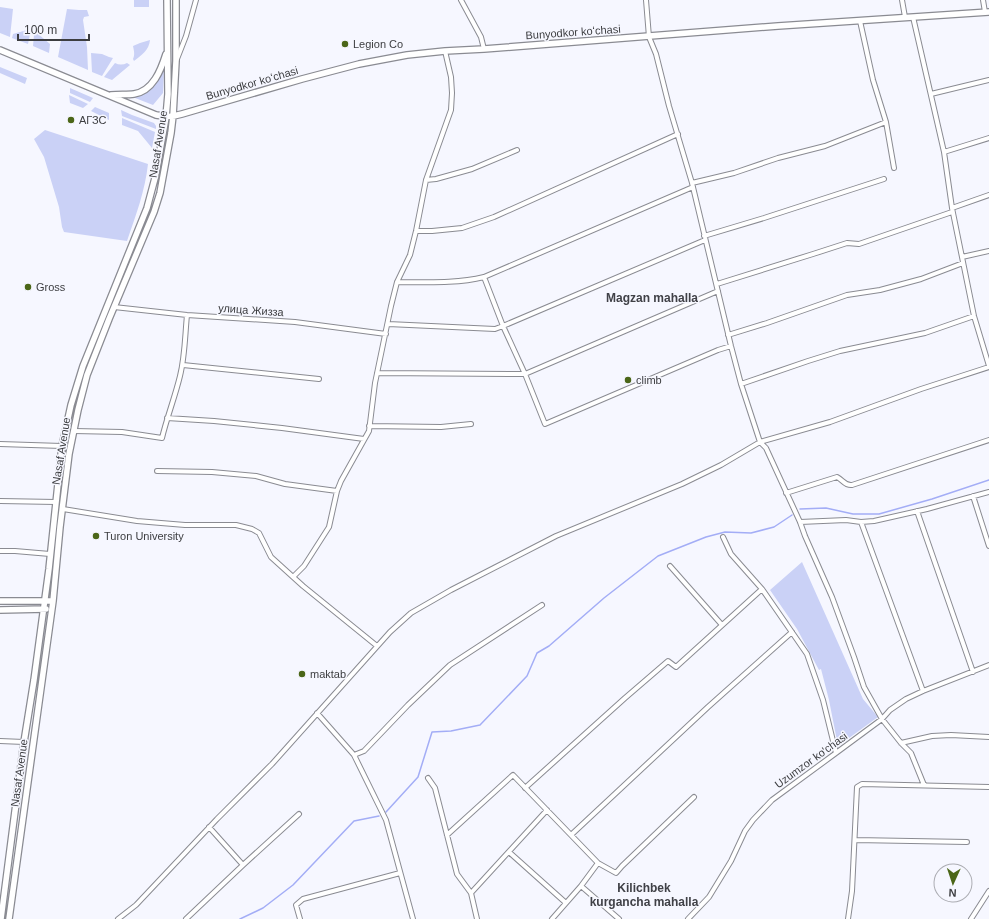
<svg xmlns="http://www.w3.org/2000/svg" width="989" height="919" font-family="Arial,sans-serif">
  <style>
    .green { fill: #cad1f6 }
    .lines { fill: none; stroke-linecap: round; stroke-linejoin: round }
    .stream { stroke: #a3adf6; stroke-width: 1.5 }
    .minor-casing { stroke: #8a8b92; stroke-width: 6 }
    .secondary-casing { stroke: #8a8b92; stroke-width: 8 }
    .minor { stroke: #fff; stroke-width: 4 }
    .secondary { stroke: #fff; stroke-width: 5.5 }
    .poi-dot { fill: #4b6618; stroke: #f6f7ff; stroke-width: 1.5 }
    .labels { text-anchor: middle; stroke-width: 3; stroke-linejoin: round; paint-order: stroke }
    .street-label { font-size: 11px; fill: #3c3d40; stroke: #f6f7ff }
    .poi-label { font-size: 11px; fill: #3c3d40; stroke: #f6f7ff; text-anchor: start }
    .neighbourhood-label { font-size: 12px; font-weight: bold; fill: #404147; stroke: #f6f7ff }
  </style>
  <rect width="100%" height="100%" fill="#f6f7ff"/>
  <path class="green" d="M134,0H149V7H134Z
    M0,7L13,9L10,37L0,33Z
    M67,9L79,10H87L89,16L84,17L83,20L87,47L88,70L58,57Z
    M27,30L30,34L28,44L12,38L13,34Z
    M37,33L50,44L49,53L33,46L34,35Z
    M150,40C149,50 142,55 134,61L133,59C135,54 134,51 133,46L140,43Z
    M91,53L102,54L109,57L113,58L102,76L92,72Z
    M115,63C119,65 123,65 127,63L130,65L112,80L104,77Z
    M0,67L27,78L25,84L0,73Z
    M164,68L163,93L153,105L130,96L140,94Z
    M70,88L93,98L90,102L70,93Z
    M69,95L88,104L83,108L70,103Z
    M95,107L109,113V120L91,111Z
    M121,110L132,115L154,123L156,126V129L122,116Z
    M122,118L155,132L152,148L138,131L122,125Z
    M45,130L148,164C145,191 136,215 127,241L64,232L62,227L59,207L44,157L34,139Z
    M802,562L863,699L878,717L838,746L829,700L821,669L819,670L797,629L770,590Z"/>
  <g class="lines">
    <path class="stream" d="M800,509L826,508L853,514H879L932,499L989,480
      M386,812L418,777L432,732L451,731L480,725L527,676L537,653L549,646L604,598L658,556L706,537L725,532L751,533L774,527L792,515
      M240,919L263,908L293,885L354,821L379,816"/>
    <defs>
      <path id="minor" d="M461,0L481,37L484,49
        M646,0L649,37L656,54L669,106L692,183L731,346L741,384L760,442L766,448L800,522L805,536L832,597L854,657L864,687L882,719L901,743L911,753L924,785
        M902,0L905,17
        M983,0L985,12
        M913,17L944,152L952,208L974,316L989,366
        M860,21L873,80L886,122L894,168
        M177,59L186,36L196,0
        M931,94L989,80
        M944,152L989,138
        M426,180L436,179L472,169L517,150
        M692,183L734,173L778,158L825,146L886,122
        M952,208L989,195
        M416,231H432L462,228L494,217L678,134
        M704,236L764,218L884,179
        M962,257L989,251
        M484,277L503,326L525,374L545,424L718,350L731,346
        M397,282C426,282 456,284 484,277L693,187
        M717,284L813,254L847,243L859,244L952,212
        M114,307L187,315L295,322L386,334
        M388,324L495,329L503,326L705,240
        M728,335L767,323L847,295L880,290L921,279L963,263
        M183,365L319,379
        M377,373L525,374L718,291
        M741,384L808,361L840,351L925,333L974,316
        M167,418L214,421L282,428L364,439
        M369,426L441,427L471,424
        M74,431L122,432L162,438C167,417 175,397 180,376C185,356 185,335 187,315
        M0,444L62,446
        M157,471L212,472L256,476L285,484L337,491
        M786,493L837,477C843,480 845,486 852,485L989,440
        M973,496L989,546
        M0,501L56,502
        M63,509L137,521L185,525H236L252,529L259,533L271,557L303,586L377,646
        M917,511L973,672
        M800,522L846,520L861,522L874,521L927,509L989,492
        M861,522L923,691
        M723,537L731,554L762,589L807,654L823,700L836,753
        M0,551H15L50,554
        M670,566L722,625
        M293,577L304,566L329,527L337,491L341,481L369,431L375,383L391,306L397,282L410,255L416,231L426,180L451,110L452,93L451,77L445,51
        M317,713L354,755L386,820L413,919
        M0,741L24,742
        M901,743L932,736L951,735L989,737
        M354,755L364,751L408,705L450,665L542,605
        M428,778L435,788L457,874L471,893L477,919
        M525,788L625,698L668,661L676,667L762,589
        M209,827L243,865
        M447,835L513,775L598,863L616,873L622,866L694,797
        M571,835L708,707L792,632
        M855,840L967,842
        M509,852L566,903
        M581,886L619,919
        M471,893L547,810
        M118,919L136,905L217,819L272,764L390,632L411,613L451,590L556,536L682,484L721,465L760,442L830,422L921,389L989,367
        M186,919L243,865L299,814
        M300,919L296,905L303,899L400,873
        M552,919L581,886L598,863
        M688,919L709,897L731,861L745,831L753,820L772,800L836,753L882,719L890,710L906,699L923,691L989,665
        M848,919L852,891L857,787L862,784L989,787
        M971,919L989,891"/>
      <path id="secondary" d="M0,50L156,115C166,117 172,117 182,114L302,79L359,64L407,55L445,51L484,49L778,26L989,12
        M111,95C118,94 127,95 134,94C153,91 161,70 166,54
        M0,601H53
        M0,610L46,609
        M1,919L24,742L34,680L49,569L62,446L71,405L83,366L147,208L155,178L166,117L168,94L167,0
        M9,919L53,601L60,527L69,454L78,410L87,375L109,319L154,212L160,193L171,133L173,116L176,61V0"/>
    </defs>
    <use href="#minor" class="minor-casing"/>
    <use href="#secondary" class="secondary-casing"/>
    <use href="#minor" class="minor"/>
    <use href="#secondary" class="secondary"/>
  </g>
  <g class="poi-dot">
    <circle cx="345" cy="44" r="4"/>
    <circle cx="71" cy="120" r="4"/>
    <circle cx="28" cy="287" r="4"/>
    <circle cx="628" cy="380" r="4"/>
    <circle cx="96" cy="536" r="4"/>
    <circle cx="302" cy="674" r="4"/>
  </g>
  <g class="labels">
    <g class="street-label">
      <text transform="translate(573 32) rotate(-4)" y="4">Bunyodkor koʻchasi</text>
      <text transform="translate(252 83) rotate(-16)" y="4">Bunyodkor koʻchasi</text>
      <text transform="translate(158 144) rotate(-81)" y="4">Nasaf Avenue</text>
      <text transform="translate(251 310) rotate(4)" y="4">улица Жизза</text>
      <text transform="translate(61 451) rotate(-81)" y="4">Nasaf Avenue</text>
      <text transform="translate(811 760) rotate(-36)" y="4">Uzumzor ko'chasi</text>
      <text transform="translate(19 773) rotate(-82)" y="4">Nasaf Avenue</text>
    </g>
    <g class="poi-label">
      <text x="353" y="48">Legion Co</text>
      <text x="79" y="124">АГЗС</text>
      <text x="36" y="291">Gross</text>
      <text x="636" y="384">climb</text>
      <text x="104" y="540">Turon University</text>
      <text x="310" y="678">maktab</text>
    </g>
    <g class="neighbourhood-label">
      <text x="652" y="302">Magzan mahalla</text>
      <text x="644" y="892">Kilichbek<tspan x="644" dy="14">kurgancha mahalla</tspan></text>
    </g>
  </g>
  <g transform="translate(953 883) rotate(183)"><circle r="19" fill="#f6f7ff" stroke="#acadb3"/>
  <path d="M0-3L7 15L0 10L-7 15Z" fill="#4b6618"/>
  <text y="-6" font-size="11" font-weight="bold" text-anchor="middle" fill="#3c3d40">N</text>
  </g>
  <path d="M18 34v6h71v-6" fill="none" stroke="#3c3d40" stroke-width="2"/>
  <text x="24" y="34" font-size="12" fill="#3c3d40" stroke="#f6f7ff" stroke-width="3" paint-order="stroke">100 m</text>
</svg>
